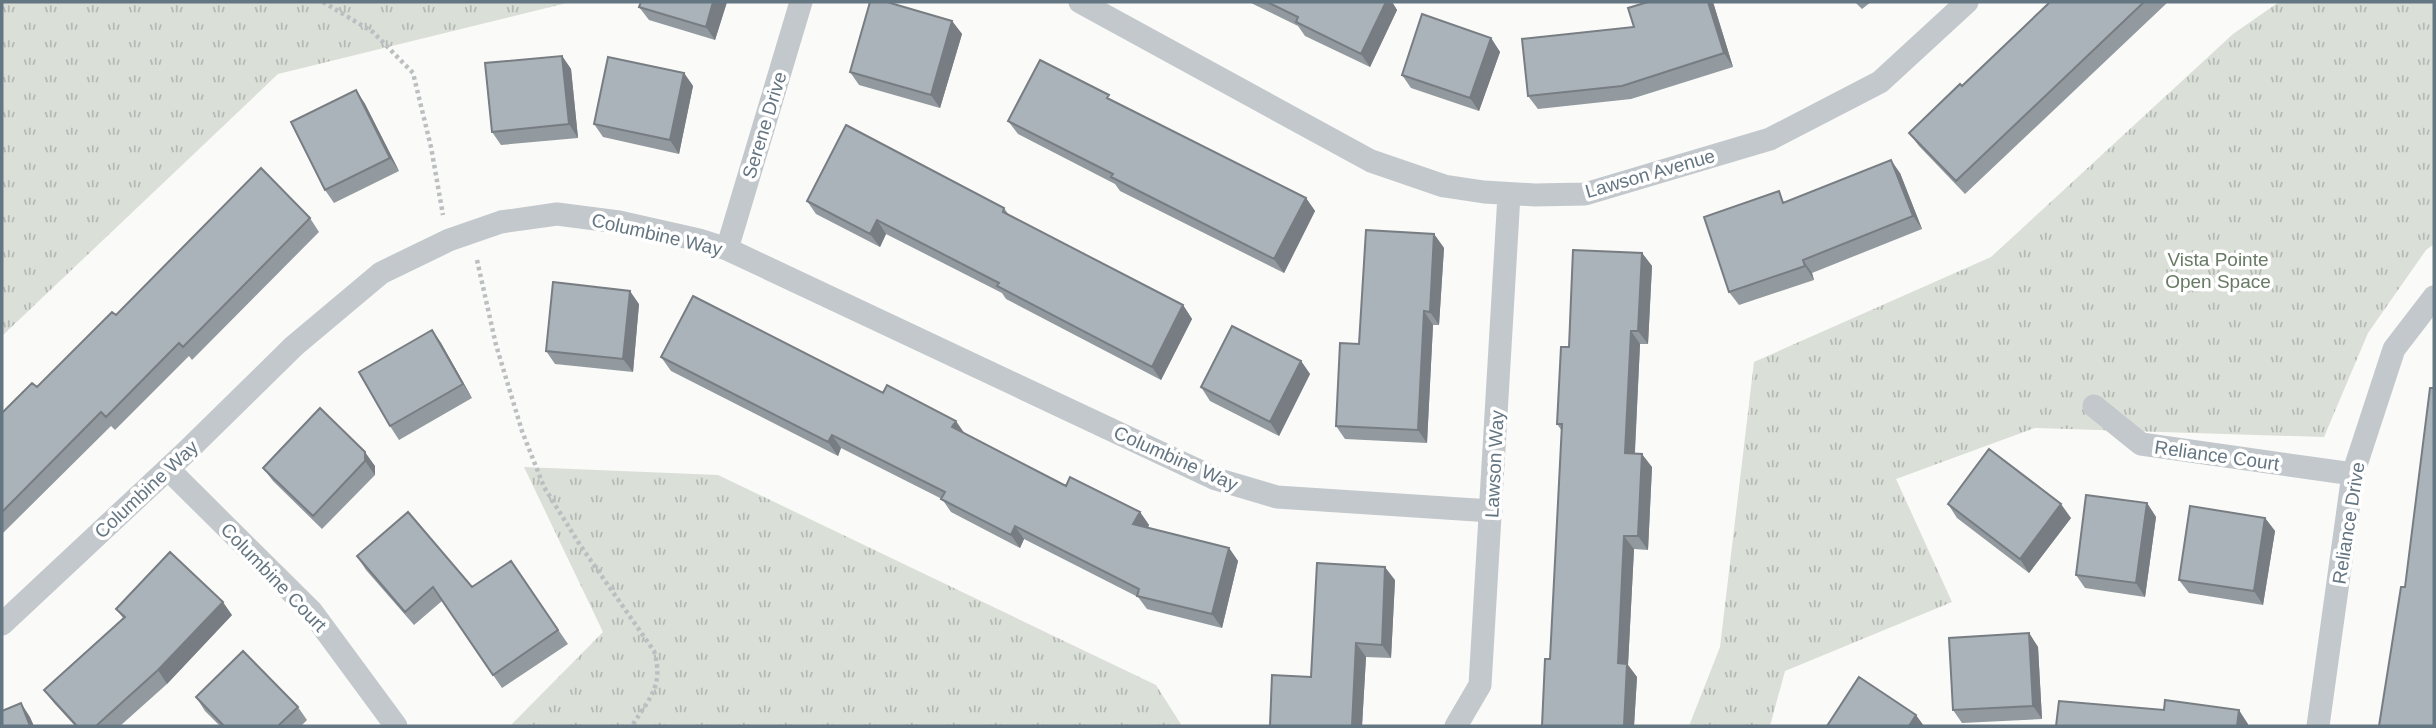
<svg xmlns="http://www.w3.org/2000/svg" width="2436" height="728" font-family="Helvetica,sans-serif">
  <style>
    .grass { fill: url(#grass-tufts) }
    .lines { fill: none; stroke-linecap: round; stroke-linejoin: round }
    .path { stroke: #bbbfc2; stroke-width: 4.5; stroke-dasharray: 3.5 3.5; stroke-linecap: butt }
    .street { stroke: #c3c8cc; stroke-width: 23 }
    .wall { fill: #929a9f }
    .shaded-wall { fill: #777d82 }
    .building { fill: #aab3b9; stroke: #777d82; stroke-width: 2 }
    .labels { text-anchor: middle; stroke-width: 7; stroke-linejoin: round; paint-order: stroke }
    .street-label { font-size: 19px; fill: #657683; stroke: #fff }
    .park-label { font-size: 19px; fill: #687a64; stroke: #fff }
  </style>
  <defs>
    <pattern id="grass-tufts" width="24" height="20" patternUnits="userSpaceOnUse" patternTransform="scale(1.75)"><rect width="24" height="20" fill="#dadfd7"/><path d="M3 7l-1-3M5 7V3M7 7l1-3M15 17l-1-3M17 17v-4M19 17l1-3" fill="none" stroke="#b4b9b4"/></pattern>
  </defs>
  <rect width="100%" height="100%" fill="#fafaf8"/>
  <path class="grass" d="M2,2H571L278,74L2,336Z
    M2279,2H2434V244L2426,250L2368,333L2324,437L2035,428L1896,479L1952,602L1785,671L1770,726H1689L1720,647L1754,362L1991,257L2233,34Z
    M524,467L718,475L1156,685L1182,726H510L603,632Z"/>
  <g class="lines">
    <path class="path" d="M323,2L373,32L413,73L431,147L443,215
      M477,260L496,345L522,431L544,487L580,545L654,651C664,686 650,697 632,726"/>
    <path class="street" d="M1080,2L1371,161L1444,186L1484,192L1535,195L1585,194L1770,139L1880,82L1967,2
      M727,249L801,2
      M2094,406L2141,444L2353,474
      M168,469L312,612L396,726
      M2,624L185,453L294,346L381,273L449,240L501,222L557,214L619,222L699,240L727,249L1216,479L1277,497L1491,511
      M1456,726L1480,685L1509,195
      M2318,726L2353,474L2394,349L2434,297"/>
  </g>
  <path class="wall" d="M727,2L715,40L649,20L639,7Z
    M1249,2H1392L1397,10L1370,67L1305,36L1298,26Z
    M1648,2H1713L1733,67L1631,99L1538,109L1528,96L1634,27Z
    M1855,2H1871L1862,9Z
    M2050,2H2168L1965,194L1919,146L1909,133L1962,86Z
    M952,21L962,34L940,108L859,85L850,72Z
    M1491,38L1500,52L1479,111L1411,88L1402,75Z
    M562,56L571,69L578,138L501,145L492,132Z
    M684,73L693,86L679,154L603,137L594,124Z
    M356,90L365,104L399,171L334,203L325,190Z
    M1114,102L1306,198L1315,211L1284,273L1120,191L1115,184L1018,134L1008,121Z
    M1900,173L1922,229L1812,273L1814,280L1739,305L1729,292L1787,202Z
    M807,201L1004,208L1009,215L1183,305L1192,319L1161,380L1006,299L1002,293L886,234L880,247L816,214Z
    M310,218L319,232L192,360L189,356L115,430L111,426L2,534V413L37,387L116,315Z
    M1434,234L1444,248L1439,325H1433L1427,443L1345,439L1336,426L1359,344Z
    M1642,253L1652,266L1648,344H1640L1635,453L1652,467L1648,550L1634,549L1628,665L1637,677L1634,726H1542L1550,659L1562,431L1557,424Z
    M639,304L633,372L555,364L546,351Z
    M432,330L441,343L472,398L399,440L390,426Z
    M661,357L965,434L1066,486L1140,512L1149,525L1148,528L1229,548L1238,561L1222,628L1147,609L1138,597L1024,539L1020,548L951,512L942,499L841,448L838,456L671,371Z
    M1301,361L1310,374L1279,436L1210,401L1201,387Z
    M320,408L375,466V475L322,529L273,481L263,468Z
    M2147,503L2156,517L2145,597L2085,588L2076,575Z
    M1948,504L2071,518L2029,573L1957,518Z
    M2265,518L2275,531L2263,605L2189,593L2179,580Z
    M357,556L472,587L511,561L568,644L502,688L442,601L414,625L366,570Z
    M1395,580L1391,658L1366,657L1362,726H1270Z
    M116,609L232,615L167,684L120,726H75L54,703L44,690L123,618Z
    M2029,633L2038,647L2042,719L1962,723L1953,710Z
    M196,697L298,707L307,720L301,726H220L205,711Z"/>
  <path class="shaded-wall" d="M713,2H727L715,40L706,27Z
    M1386,2H1392L1397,10L1370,67L1361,54Z
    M1708,2H1713L1733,67L1724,53Z
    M952,21L962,34L940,108L931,95Z
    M1491,38L1500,52L1479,111L1470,98Z
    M562,56L571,69L578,138L569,124Z
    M684,73L693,86L679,154L670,140Z
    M356,90L365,104L399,171L390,158Z
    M1891,160L1900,173L1922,229L1913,216Z
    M1306,198L1315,211L1284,273L1274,259Z
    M877,220L886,234L880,247L870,234Z
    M1434,234L1444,248L1439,325L1430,312Z
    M1642,253L1652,266L1648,344L1638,331Z
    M1803,260L1812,273L1814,280L1805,266Z
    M630,291L639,304L633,372L623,359Z
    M1183,305L1192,319L1161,380L1152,367Z
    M1424,311L1433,325L1427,443L1418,430Z
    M432,330L441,343L472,398L463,384Z
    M1631,331L1640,344L1634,466L1625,453Z
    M1301,361L1310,374L1279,436L1270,422Z
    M956,421L965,434L952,427Z
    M832,435L841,448L838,456L828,442Z
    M365,452L375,466V475L365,461Z
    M1642,454L1652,467L1648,550L1638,536Z
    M2147,503L2156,517L2145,597L2136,583Z
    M2061,504L2071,518L2029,573L2020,559Z
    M1140,512L1149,525L1143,537L1133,524Z
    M2265,518L2275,531L2263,605L2254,591Z
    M1015,526L1024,539L1020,548L1011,535Z
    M1624,536L1634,549L1628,665L1637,677L1634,726H1624L1618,663Z
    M1229,548L1238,561L1222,628L1212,614Z
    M1385,567L1395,580L1391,658L1382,645Z
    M223,602L232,615L167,684L158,670Z
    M2029,633L2038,647L2042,719L2033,706Z
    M1356,643L1366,657L1362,726H1352Z
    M21,703L30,717L34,726H30Z
    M2239,710L2248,724V726H2237Z
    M1916,715L1924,726H1909Z"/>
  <path class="building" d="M641,2H713L706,27L639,7Z
    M870,2H887L952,21L931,95L850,72Z
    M1267,2H1386L1361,54L1296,22L1298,17Z
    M1648,2H1708L1724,53L1622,86L1528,96L1522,39L1634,27L1628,8Z
    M2050,2H2144L1956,181L1909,133L1960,84L1962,86Z
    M1422,14L1491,38L1470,98L1402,75Z
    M562,56L569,124L492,132L485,63Z
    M608,57L684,73L670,140L594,124Z
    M1040,60L1109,95L1107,98L1306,198L1274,259L1111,177L1113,174L1008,121Z
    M356,90L390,158L325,190L291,122Z
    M846,125L1004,208L1003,212L1183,305L1152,367L997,286L999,283L877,220L870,234L807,201Z
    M1891,160L1913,216L1803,260L1805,266L1729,292L1704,217L1779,191L1783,203Z
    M261,168L310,218L183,347L179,343L106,417L101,412L2,512V413L32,383L37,387L112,312L116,315Z
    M1366,230L1434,234L1430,312L1424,311L1418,430L1336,426L1340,343L1359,344Z
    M1573,250L1642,253L1638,331H1631L1625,453L1642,454L1638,536H1624L1618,663L1627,664L1624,726H1542L1545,659H1550L1562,424H1557L1561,347H1569Z
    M553,282L630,291L623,359L546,351Z
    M693,296L883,393L887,385L956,421L952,427L1066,486L1070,477L1140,512L1133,524L1229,548L1212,614L1137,596L1139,589L1015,526L1011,535L941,499L945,492L832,435L828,442L661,357Z
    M1232,326L1301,361L1270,422L1201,387Z
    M432,330L463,384L390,426L359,372Z
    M2430,388H2434V726H2379L2401,587H2405Z
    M320,408L365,452V461L313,516L263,468Z
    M1989,449L2061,504L2020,559L1948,504Z
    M2086,495L2147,503L2136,583L2076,575Z
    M2190,506L2265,518L2254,591L2179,580Z
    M408,512L472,587L511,561L558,630L493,675L433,587L405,612L357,556Z
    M170,552L223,602L158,670L96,726H77L44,690L125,617L116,609Z
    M1317,563L1385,567L1382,645L1356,643L1352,726H1270L1272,675L1311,677Z
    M2029,633L2033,706L1953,710L1949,638Z
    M243,651L298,707L278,726H224L196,697Z
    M1859,677L1916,715L1909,726H1827Z
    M2165,700L2239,710L2237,726H2056L2059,701L2164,710Z
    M21,703L30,726H2V711Z"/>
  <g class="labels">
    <g class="street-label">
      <text transform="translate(764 125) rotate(-73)" y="7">Serene Drive</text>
      <text transform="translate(1650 173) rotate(-16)" y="7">Lawson Avenue</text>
      <text transform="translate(657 234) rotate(13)" y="7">Columbine Way</text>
      <text transform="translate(2217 455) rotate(8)" y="7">Reliance Court</text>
      <text transform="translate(1176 458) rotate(24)" y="7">Columbine Way</text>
      <text transform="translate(1494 464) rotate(-87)" y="7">Lawson Way</text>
      <text transform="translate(146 489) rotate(-43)" y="7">Columbine Way</text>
      <text transform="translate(2348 523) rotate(-81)" y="7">Reliance Drive</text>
      <text transform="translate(274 577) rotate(46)" y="7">Columbine Court</text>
    </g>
    <g class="park-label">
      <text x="2218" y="266">Vista Pointe<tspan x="2218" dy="22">Open Space</tspan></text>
    </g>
  </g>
  <rect width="2436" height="728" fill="none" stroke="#657683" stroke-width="7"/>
</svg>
